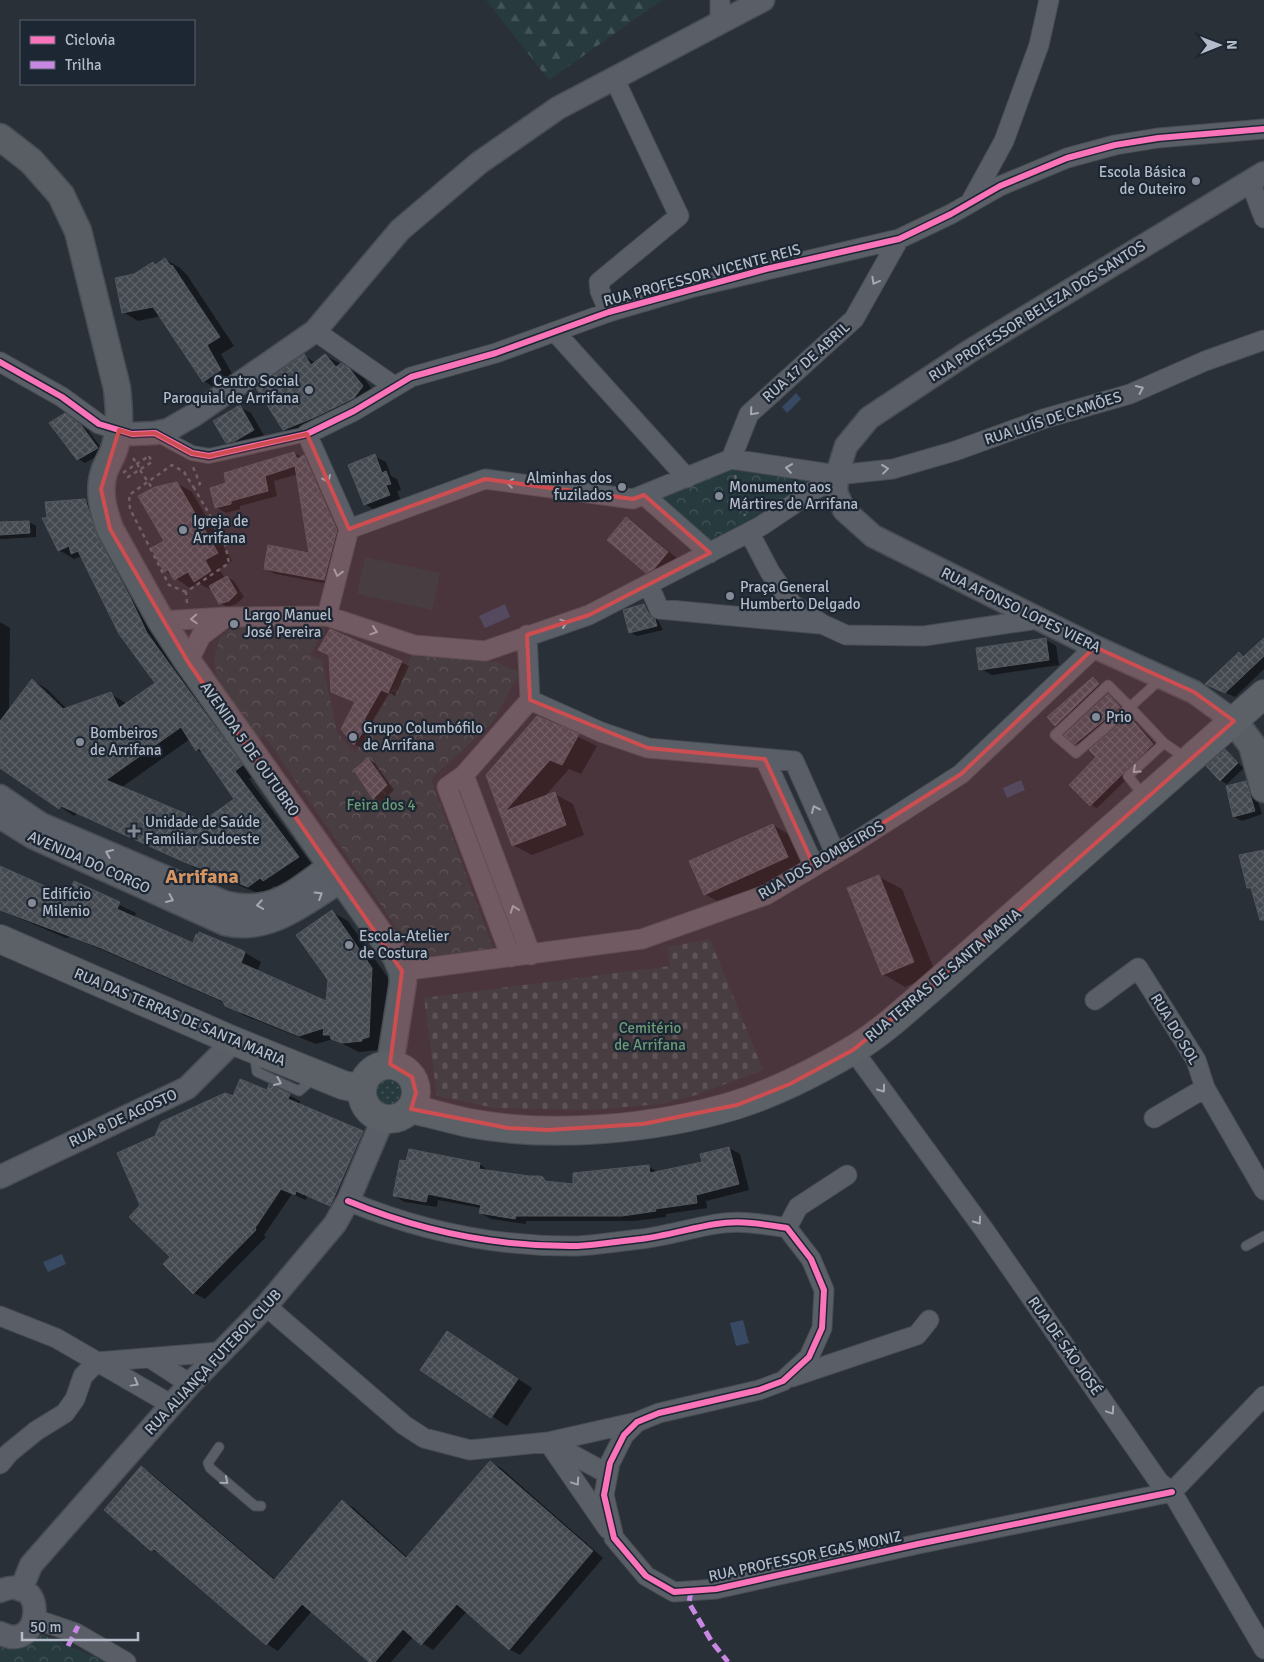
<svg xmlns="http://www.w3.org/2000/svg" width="1264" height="1662" font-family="Signika,sans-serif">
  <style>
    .grass { fill: url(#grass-dots) }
    .forest { fill: url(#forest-firs) }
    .cemetery { fill: url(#cemetery-stones) }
    .park { fill: url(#park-crowns) }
    .pitch { fill: #273a3e }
    .water { fill: #384963 }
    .shadow { fill: #0007; fill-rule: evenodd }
    .building { fill: url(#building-cross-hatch); stroke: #52575f; fill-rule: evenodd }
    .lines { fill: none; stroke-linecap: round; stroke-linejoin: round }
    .service-casing { stroke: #484c53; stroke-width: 11 }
    .pedestrian-casing { stroke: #484c53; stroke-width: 16 }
    .minor-casing { stroke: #484c53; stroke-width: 21 }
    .tertiary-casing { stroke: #484c53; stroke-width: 25 }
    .secondary-casing { stroke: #484c53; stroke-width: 29 }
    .primary-casing { stroke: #484c55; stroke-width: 30 }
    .path { stroke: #5d636a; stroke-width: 2.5; stroke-dasharray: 4 4; stroke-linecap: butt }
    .service { stroke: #5a5e66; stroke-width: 9 }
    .pedestrian { stroke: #5a5e66; stroke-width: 14 }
    .minor { stroke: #5a5e66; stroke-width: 19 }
    .tertiary { stroke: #5a5e66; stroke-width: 22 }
    .secondary { stroke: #595d64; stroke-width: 26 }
    .primary { stroke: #5c6168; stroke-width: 28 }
    .quiet { stroke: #c787e3; stroke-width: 5; stroke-dasharray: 10 5; stroke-linecap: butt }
    .cycleway-casing { stroke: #1d2633; stroke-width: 9 }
    .cycleway { stroke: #fb73b8; stroke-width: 6 }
    .oneway { stroke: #a2a9b5 }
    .marked { fill: #ce4d50; fill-opacity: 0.2; stroke: #ce4d50; stroke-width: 4; stroke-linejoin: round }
    .poi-dot { fill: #848b96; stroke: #1d2633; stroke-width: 2 }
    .labels { text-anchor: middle; stroke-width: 4.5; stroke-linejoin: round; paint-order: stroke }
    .poi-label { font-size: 15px; fill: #b4bcc9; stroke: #1d2633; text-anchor: start }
    .street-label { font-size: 15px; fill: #b4bcc9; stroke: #1d2633 }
    .park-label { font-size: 15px; fill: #6b9a76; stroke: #1d2633 }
    .district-label { font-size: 20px; font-weight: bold; fill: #d59563; stroke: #1d2633 }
  </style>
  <defs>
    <pattern id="grass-dots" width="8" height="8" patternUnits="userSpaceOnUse" patternTransform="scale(1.25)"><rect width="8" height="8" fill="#273a3e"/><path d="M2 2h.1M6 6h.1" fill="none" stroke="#445559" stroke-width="1.8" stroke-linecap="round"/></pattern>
    <pattern id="forest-firs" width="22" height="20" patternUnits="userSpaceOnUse" patternTransform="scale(1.25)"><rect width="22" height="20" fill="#273a3e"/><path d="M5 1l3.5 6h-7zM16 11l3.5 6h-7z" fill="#445559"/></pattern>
    <pattern id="cemetery-stones" width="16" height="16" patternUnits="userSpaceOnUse" patternTransform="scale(1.25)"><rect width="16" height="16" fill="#273a3e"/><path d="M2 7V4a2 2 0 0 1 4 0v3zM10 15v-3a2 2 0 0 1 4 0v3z" fill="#445559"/></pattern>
    <pattern id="park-crowns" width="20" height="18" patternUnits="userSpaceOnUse" patternTransform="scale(1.25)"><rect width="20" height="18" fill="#273a3e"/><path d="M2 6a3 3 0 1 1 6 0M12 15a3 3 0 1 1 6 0" fill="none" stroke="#445559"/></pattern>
    <pattern id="building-cross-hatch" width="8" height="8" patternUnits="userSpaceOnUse" patternTransform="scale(1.25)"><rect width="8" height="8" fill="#444950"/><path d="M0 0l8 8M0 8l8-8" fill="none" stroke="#5d6168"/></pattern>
  </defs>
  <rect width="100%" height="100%" fill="#2a3038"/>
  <path class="grass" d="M368 1095a18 18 0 1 1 36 0a18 18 0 1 1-36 0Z"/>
  <path class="forest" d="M486,0H662L549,80Z"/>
  <path class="cemetery" d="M710,939L763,1070L696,1095L661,1104L590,1110L495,1108L437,1096L424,998L670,966L668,947Z"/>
  <path class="park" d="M733,464L823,477L765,519L709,547L651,496Z
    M255,627L325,628L310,655L322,660L337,732L355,753L415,651L496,662L520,673L491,724L431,779L493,948L431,958L416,956L264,735L256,742L217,677L214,658L220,638L231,628Z
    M43,1635L106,1662H0V1638L10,1645Z"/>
  <path class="pitch" d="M365,557L440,573L432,610L357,594Z"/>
  <path class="water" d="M796,393L801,399L787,413L782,407Z
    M505,604L510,617L485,628L479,616Z
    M1021,780L1025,790L1007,798L1003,788Z
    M62,1254L66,1264L48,1272L43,1262Z
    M743,1320L749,1343L736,1346L730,1323Z"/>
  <path class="shadow" d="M165,259L180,268L187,275L234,346L221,354L235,379L218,390L204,381L161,316L138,321L123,312L135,275L153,264L156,265Z
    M304,356L316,363L326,356L341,364L364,378L377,396L299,438L284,430Z
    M240,407L251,413L265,437L238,449L227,442Z
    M73,419L88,430L104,452L85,463L78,459Z
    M294,453L314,462L346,536L334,585L275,574L265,569L311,554L298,474L274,481L277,496L240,506V509L226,513L216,507L228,484Z
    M374,456L386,462L391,476L397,479L401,490L397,491L401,501L376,511L365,504Z
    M177,483L192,492L232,561L219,569L225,578L227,577L234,581L244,597L236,604L227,607L220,603L211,588L209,589L198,583L190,588L165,571V541Z
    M84,501L99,509L257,774L249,779L313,866L278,889L274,886L263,895L200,870L77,813L74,816L0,766V622L10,628L9,710L32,680L47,689L67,709L111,694L127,704L157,683L84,559L79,557L74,559L59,550L48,519ZM190,739L197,750L205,754L236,799L203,822L122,787Z
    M627,518L637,525L678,559L658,578L646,572Z
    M29,522L36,526V537L0,539V523Z
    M644,605L652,609L663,630L637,636L630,632Z
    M331,630L409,666L395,696L389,693L370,725L375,728L361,748L354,744L343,729L357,702Z
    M1045,639L1056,646L1059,665L992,675L981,669Z
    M1264,640V669L1235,697L1215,688L1239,654L1245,657Z
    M1093,678L1102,687L1059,727L1056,725L1049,718Z
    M1108,695L1122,709L1079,745L1076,743Z
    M538,717L597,746L581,774L569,769L544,797L555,794L573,804L584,835L532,855L513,845L488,776Z
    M1129,718L1135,722L1159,748L1097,808L1091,805L1098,757Z
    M1225,751L1244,768L1227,784L1220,780Z
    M368,759L375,763L394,790L381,802L374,798Z
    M1246,782L1253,786L1262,814L1242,821L1234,817Z
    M773,825L795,838L809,870L727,907L705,894Z
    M0,868L68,897L74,883L136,913L134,918L194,944L244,952L261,962L257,972L327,1003L332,912L348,921L388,978L385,1046L378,1048V1050L359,1052L333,1039L316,1044L243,1015L225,1003L119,957L71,937L66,938L0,910Z
    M879,877L902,889L936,974L905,987L883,974Z
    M270,1086L300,1101L299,1105L362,1132L329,1206L307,1196L306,1200L292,1194L264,1235L266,1237L205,1299L194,1293L165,1264L172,1257L142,1205L156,1136L234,1098L268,1092Z
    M364,1133L373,1138L341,1211L331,1207Z
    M729,1148L740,1154L749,1190L706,1201L707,1208L666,1214V1217L634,1221H526V1224L491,1219L480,1213L481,1208L438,1200L437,1207L405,1202L394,1196L480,1164L490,1172L575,1185L649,1167L658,1172L703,1163Z
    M447,1332L532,1388L507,1426L422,1370Z
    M490,1462L501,1468L603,1558L520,1655L509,1649L467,1611L433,1650L413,1637L391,1662H371L312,1611L278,1651L267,1644L164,1556L152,1550L141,1467L152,1474L276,1580L343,1502L354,1508L408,1558Z"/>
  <path class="building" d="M165,258L171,266L172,265L220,337L207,345L221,370L203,382L153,307L122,313L115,278L134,274L153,262L155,265Z
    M304,354L311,365L325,354L336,367L341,363L349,368L363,386L354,398L313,418L283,430L256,388Z
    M240,405L254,430L235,441L226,443L213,421Z
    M65,413L81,425L98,448L77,460L49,423Z
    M294,452L297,459L304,455L337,530L324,580L264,569L268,545L309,553L295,466L265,476L268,491L231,501V504L215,508L210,488L226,483L224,473Z
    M375,454L382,473L386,471L391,484L386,485L390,495L364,505L348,465Z
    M177,482L218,553L205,560L211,571L194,582L188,572L174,580L168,570L164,572L151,548L164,541L138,496L155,487Z
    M85,499L97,536L130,597L147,633L243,765L235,771L299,857L263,881L260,878L248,887L184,862L61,806L59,809L0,768V721L32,679L63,709L111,692L119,708L155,683L119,634L78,551L71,554L69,546L58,551L42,518H47L45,502ZM181,727L196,751L199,748L234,799L203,821L106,780Z
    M626,517L668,552L654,569L646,573L607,540Z
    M29,521L30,533L0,535V522Z
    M227,576L237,593L229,601L219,604L209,586Z
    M644,604L649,614L655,619L657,626L629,633L623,610Z
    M330,629L402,661L388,693L381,690L364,720L369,723L354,745L341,729L355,702L331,692L329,655L318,650Z
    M1046,638L1049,660L979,670L976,648Z
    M1264,638V656L1225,693L1205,684L1239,652L1243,657Z
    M1093,677L1099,684L1055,726L1047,717Z
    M1108,694L1120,707L1075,744L1064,735Z
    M537,716L579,734L562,765L550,760L505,811L555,792L566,825L512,846L486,775Z
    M1129,716L1153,744L1090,806L1069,785L1096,757L1089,750Z
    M1225,749L1238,763L1220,781L1206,766Z
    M368,758L387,785L373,799L354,770Z
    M1246,781L1255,811L1233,817L1226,786Z
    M773,824L788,857L704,895L689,861Z
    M1264,850V920H1260L1251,888H1247L1239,855Z
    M0,866L67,896L74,881L120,902L117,909L193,943L196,934L198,935L199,932L244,951L245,953L241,963L326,1001L328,980L296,935L332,910L372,968L369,1037L362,1039V1041L342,1043L331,1039L330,1035H323L324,1028L299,1036L225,1006L223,1001L101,948L0,910Z
    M879,875L914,962L882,975L847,888Z
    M240,1079L267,1090L269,1084L290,1094L288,1099L363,1131L330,1206L296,1191L295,1195L281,1189L255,1228L256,1230L193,1294L163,1264L170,1257L129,1217L140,1205L117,1153L155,1136L161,1122L225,1093L233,1096Z
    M729,1147L739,1184L696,1195L697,1203L655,1209L656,1211L622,1216H516L515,1219L479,1213L481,1205L428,1194L426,1202L393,1196L400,1160L406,1161L409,1149L480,1163L479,1169L529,1176H539L543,1177L545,1181L573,1184V1173L649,1165L650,1173L702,1162L700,1154Z
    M447,1331L518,1379L491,1418L420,1370Z
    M490,1461L593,1551L509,1650L457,1604L421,1645L403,1629L375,1662H369L302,1604L266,1645L154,1549L151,1551L104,1510L141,1466L274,1580L342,1500L406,1558Z"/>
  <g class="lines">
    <defs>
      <path id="service" d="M1162,678L1130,707L1164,743L1187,759
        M1108,685L1130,707L1076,753L1055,735Z
        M1144,796L1128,776L1164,743
        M254,1054L257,1072L299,1091L314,1078
        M1246,1246L1264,1236
        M219,1447L208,1463L210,1468L255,1506H261"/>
      <path id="pedestrian" d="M155,433L192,453L209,456L307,434"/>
      <path id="minor" d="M720,21V0
        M1250,181L1264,218
        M970,203L1004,141L1039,45L1049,0
        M609,312L600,291L599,282L679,216L614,78
        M315,331L394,386
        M556,333L687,478
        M0,362L62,397L99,424L119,430
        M731,459L749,414L854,319L899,239
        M644,495L710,553
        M349,529L307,434L354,411L411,377L496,353L609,312L694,287L899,239L951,214L1000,186L1067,158L1115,145L1158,138L1264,129
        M349,529L485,479L633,499L731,459L837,475L893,469L955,451L1043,419L1130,394L1205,361L1264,340
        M749,532L770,572L792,604L822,624L846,635L924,636L1038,619
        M651,590L659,609L819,624
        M327,616L349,529
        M161,621L226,617L327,616L414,645L485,651L589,615L761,526L837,475
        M188,662L201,636L226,617
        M530,700L601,732L648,748L794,761L835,853
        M765,759L814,866
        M464,775L531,955
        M511,957L447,787L464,775L530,700L527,635
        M402,971L642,939L766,895L855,842L961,774L1095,647
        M1095,1000L1138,968L1196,1060L1205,1088L1264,1190
        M853,1050L985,1231L1159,1482L1172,1492L1264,1649
        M1154,1118L1205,1088
        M348,1201C420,1231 499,1247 577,1246C598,1245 620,1241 641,1239C666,1236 691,1228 716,1224C740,1220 763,1224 787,1228L811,1259L824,1290L822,1328L809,1357L783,1381L759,1390L659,1413L637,1422L624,1435L610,1463L604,1495L614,1538L646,1576L674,1592L716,1589L918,1544L1172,1492
        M787,1228L798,1207L847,1175
        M266,1306L404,1425L424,1438L470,1450L548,1442L637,1422
        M0,1316L56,1338L172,1405
        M150,1358L190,1384
        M97,1362L219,1352
        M792,1377L917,1335L929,1320
        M548,1442L608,1529
        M551,1443L608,1474
        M0,1464L9,1453L36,1431L65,1413L75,1399L83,1376L97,1362
        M1172,1492L1264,1396
        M35,1619L76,1633L126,1662"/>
      <path id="tertiary" d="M119,430L132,434L155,433L168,430L194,415L315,331L400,230L479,163L558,108L763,0
        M1234,721L1194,692L1095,647L873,536L844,510L836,492L837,475L846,446L869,418L970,351L1264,173
        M0,796L41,824L224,902C272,915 295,890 332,864
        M0,817L32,837L225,924C270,935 307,902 343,880
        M0,1177L187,1088L234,1041
        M21,1590L31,1565L190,1384L266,1306L335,1224L348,1201L383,1119
        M0,1591C49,1570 43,1656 0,1633"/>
      <path id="secondary" d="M0,137L31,161L61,195L78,231L117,388C119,408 121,427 115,446C113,455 107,463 104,472C98,491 103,510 110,529L161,621L188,662L396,957L402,971L403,982L390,1064
        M1234,721L1252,745L1264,789"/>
      <path id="primary" d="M0,939L234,1041L343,1085L361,1089
        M362 1092a27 27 0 1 1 54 0a27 27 0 1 1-54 0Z
        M411,1109C430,1113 450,1119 469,1123C552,1139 657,1129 736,1105C777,1092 816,1072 853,1050C883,1032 909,1007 936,984L1264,694"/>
    </defs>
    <use href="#service" class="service-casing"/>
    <use href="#pedestrian" class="pedestrian-casing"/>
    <use href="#minor" class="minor-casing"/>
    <use href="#tertiary" class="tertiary-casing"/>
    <use href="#secondary" class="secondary-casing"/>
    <use href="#primary" class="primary-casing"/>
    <path class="path" d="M149,456L152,462L128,477L124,472Z
      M133,458L139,467
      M140,470L152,488
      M735,475L745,516
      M186,592L169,585L130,509L129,495L172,465L184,472L194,488
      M187,603L186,592L229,563L224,539L194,488L200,484L193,467"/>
    <use href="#service" class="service"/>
    <use href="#pedestrian" class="pedestrian"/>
    <use href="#minor" class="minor"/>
    <use href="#tertiary" class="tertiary"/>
    <use href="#secondary" class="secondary"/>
    <use href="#primary" class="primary"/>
    <path class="quiet" d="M691,1591L689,1603L712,1642L728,1662
      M68,1646L78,1626"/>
    <defs>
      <path id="cycleway" d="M0,362L62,397L99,424L132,434L155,433L192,453L209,456L307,434L354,411L411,377L496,353L609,312L766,269L899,239L951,214L1000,186L1067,158L1115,145L1158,138L1264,129
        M348,1201C420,1231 499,1247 577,1246C598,1245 620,1241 641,1239C666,1236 691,1228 716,1224C740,1220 763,1224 787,1228L811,1259L824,1290L822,1328L809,1357L783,1381L759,1390L659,1413L637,1422L624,1435L610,1463L604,1495L614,1538L646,1576L674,1592L716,1589L918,1544L1172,1492"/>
    </defs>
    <use href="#cycleway" class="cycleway-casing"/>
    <use href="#cycleway" class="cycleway"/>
  </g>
  <defs><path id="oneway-chevron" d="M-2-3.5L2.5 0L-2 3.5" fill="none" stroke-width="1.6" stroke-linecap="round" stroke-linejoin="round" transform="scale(1.25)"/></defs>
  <g class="oneway">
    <use href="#oneway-chevron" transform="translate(875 281) rotate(119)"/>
    <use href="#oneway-chevron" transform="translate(1140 389) rotate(-24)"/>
    <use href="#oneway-chevron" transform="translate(753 412) rotate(131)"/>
    <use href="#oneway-chevron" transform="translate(789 468) rotate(-172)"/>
    <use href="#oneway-chevron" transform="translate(885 469) rotate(-7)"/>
    <use href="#oneway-chevron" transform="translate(327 479) rotate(66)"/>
    <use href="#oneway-chevron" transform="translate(510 483) rotate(-172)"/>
    <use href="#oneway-chevron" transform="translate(338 573) rotate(104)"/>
    <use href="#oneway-chevron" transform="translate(194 619) rotate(177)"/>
    <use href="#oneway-chevron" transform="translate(564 623) rotate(-18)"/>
    <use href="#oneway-chevron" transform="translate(374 631) rotate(18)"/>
    <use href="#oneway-chevron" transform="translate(1136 770) rotate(138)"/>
    <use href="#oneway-chevron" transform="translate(815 809) rotate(-114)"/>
    <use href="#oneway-chevron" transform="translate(109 853) rotate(-157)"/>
    <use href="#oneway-chevron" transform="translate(319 895) rotate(-32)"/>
    <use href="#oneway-chevron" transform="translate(170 899) rotate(24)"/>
    <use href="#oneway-chevron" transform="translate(260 905) rotate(171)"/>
    <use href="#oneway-chevron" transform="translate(514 909) rotate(-110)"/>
    <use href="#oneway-chevron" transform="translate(278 1082) rotate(24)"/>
    <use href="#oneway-chevron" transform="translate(882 1089) rotate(54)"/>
    <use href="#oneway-chevron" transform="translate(978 1221) rotate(54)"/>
    <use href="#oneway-chevron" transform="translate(135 1383) rotate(29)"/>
    <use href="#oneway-chevron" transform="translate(1111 1411) rotate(56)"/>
    <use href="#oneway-chevron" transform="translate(225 1481) rotate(40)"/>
    <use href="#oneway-chevron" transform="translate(576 1482) rotate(56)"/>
  </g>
  <path class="marked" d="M119,430L132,434L155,433L192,453L209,456L307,434L349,529L485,479L633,499L644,495L710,553L589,615L527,635L530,700L648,748L765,759L814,866L961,774L1095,647L1194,692L1234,721L936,984L853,1050L790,1084L737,1105L643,1124L548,1130L508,1128L411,1109L416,1093L412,1077L390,1064L402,971L188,662L110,529L101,489Z"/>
  <g class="poi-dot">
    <circle cx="1196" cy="181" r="5"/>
    <circle cx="309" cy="390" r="5"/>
    <circle cx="622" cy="487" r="5"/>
    <circle cx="719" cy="496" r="5"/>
    <circle cx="183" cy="530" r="5"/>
    <circle cx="730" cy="596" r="5"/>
    <circle cx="234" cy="624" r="5"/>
    <circle cx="1096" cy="717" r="5"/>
    <circle cx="353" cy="737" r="5"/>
    <circle cx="80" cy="742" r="5"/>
    <path d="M131.5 823.5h5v5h5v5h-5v5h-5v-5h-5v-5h5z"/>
    <circle cx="32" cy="903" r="5"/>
    <circle cx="349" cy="945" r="5"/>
  </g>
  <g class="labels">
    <g class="poi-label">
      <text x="1186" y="177" text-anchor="end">Escola Básica<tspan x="1186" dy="17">de Outeiro</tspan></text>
      <text x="299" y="386" text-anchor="end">Centro Social<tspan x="299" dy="17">Paroquial de Arrifana</tspan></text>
      <text x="612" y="483" text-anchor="end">Alminhas dos<tspan x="612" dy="17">fuzilados</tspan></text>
      <text x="729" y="492">Monumento aos<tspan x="729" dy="17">Mártires de Arrifana</tspan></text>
      <text x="193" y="526">Igreja de<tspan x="193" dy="17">Arrifana</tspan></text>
      <text x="740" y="592">Praça General<tspan x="740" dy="17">Humberto Delgado</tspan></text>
      <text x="244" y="620">Largo Manuel<tspan x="244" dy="17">José Pereira</tspan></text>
      <text x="1106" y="722">Prio</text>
      <text x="363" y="733">Grupo Columbófilo<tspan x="363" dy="17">de Arrifana</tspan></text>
      <text x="90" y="738">Bombeiros<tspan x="90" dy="17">de Arrifana</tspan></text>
      <text x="145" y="827">Unidade de Saúde<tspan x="145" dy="17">Familiar Sudoeste</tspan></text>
      <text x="42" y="899">Edifício<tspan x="42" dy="17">Milenio</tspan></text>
      <text x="359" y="941">Escola-Atelier<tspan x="359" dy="17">de Costura</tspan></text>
    </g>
    <g class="street-label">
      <text transform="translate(702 275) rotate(-15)" y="5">RUA PROFESSOR VICENTE REIS</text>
      <text transform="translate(1037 311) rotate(-32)" y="5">RUA PROFESSOR BELEZA DOS SANTOS</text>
      <text transform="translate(806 362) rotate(-42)" y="5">RUA 17 DE ABRIL</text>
      <text transform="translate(1053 418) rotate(-18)" y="5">RUA LUÍS DE CAMÕES</text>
      <text transform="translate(1021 610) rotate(26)" y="5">RUA AFONSO LOPES VIERA</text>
      <text transform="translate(250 749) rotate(55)" y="5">AVENIDA 5 DE OUTUBRO</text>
      <text transform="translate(821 860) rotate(-30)" y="5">RUA DOS BOMBEIROS</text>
      <text transform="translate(89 862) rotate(24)" y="5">AVENIDA DO CORGO</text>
      <text transform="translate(943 975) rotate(-40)" y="5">RUA TERRAS DE SANTA MARIA</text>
      <text transform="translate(180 1017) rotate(23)" y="5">RUA DAS TERRAS DE SANTA MARIA</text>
      <text transform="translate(1175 1029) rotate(59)" y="5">RUA DO SOL</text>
      <text transform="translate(123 1118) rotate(-25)" y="5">RUA 8 DE AGOSTO</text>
      <text transform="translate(1065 1346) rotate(55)" y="5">RUA DE SÃO JOSÉ</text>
      <text transform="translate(213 1362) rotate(-47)" y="5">RUA ALIANÇA FUTEBOL CLUB</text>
      <text transform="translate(805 1556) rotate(-12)" y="5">RUA PROFESSOR EGAS MONIZ</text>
    </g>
    <g class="park-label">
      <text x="381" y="810">Feira dos 4</text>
      <text x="650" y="1033">Cemitério<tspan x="650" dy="17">de Arrifana</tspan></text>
    </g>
    <g class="district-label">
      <text x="202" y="883">Arrifana</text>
    </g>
  </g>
  <rect x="20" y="20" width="175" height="65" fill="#1d2633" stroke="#59626f"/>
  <rect x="30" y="36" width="25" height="8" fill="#fb73b8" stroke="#59626f"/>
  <text x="65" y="45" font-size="15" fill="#b4bcc9">Ciclovia</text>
  <rect x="30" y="61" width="25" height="8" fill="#c787e3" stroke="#59626f"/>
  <text x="65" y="70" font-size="15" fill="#b4bcc9">Trilha</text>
  <g transform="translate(1219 45) rotate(89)" stroke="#1d2633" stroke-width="4" paint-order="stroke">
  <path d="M0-4L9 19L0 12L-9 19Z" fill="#b4bcc9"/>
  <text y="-8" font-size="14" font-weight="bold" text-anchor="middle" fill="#b4bcc9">N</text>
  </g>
  <path d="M22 1632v8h116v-8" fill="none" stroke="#b4bcc9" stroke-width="2.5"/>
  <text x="30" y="1632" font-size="15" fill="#b4bcc9" stroke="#1d2633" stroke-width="4" paint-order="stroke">50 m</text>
</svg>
